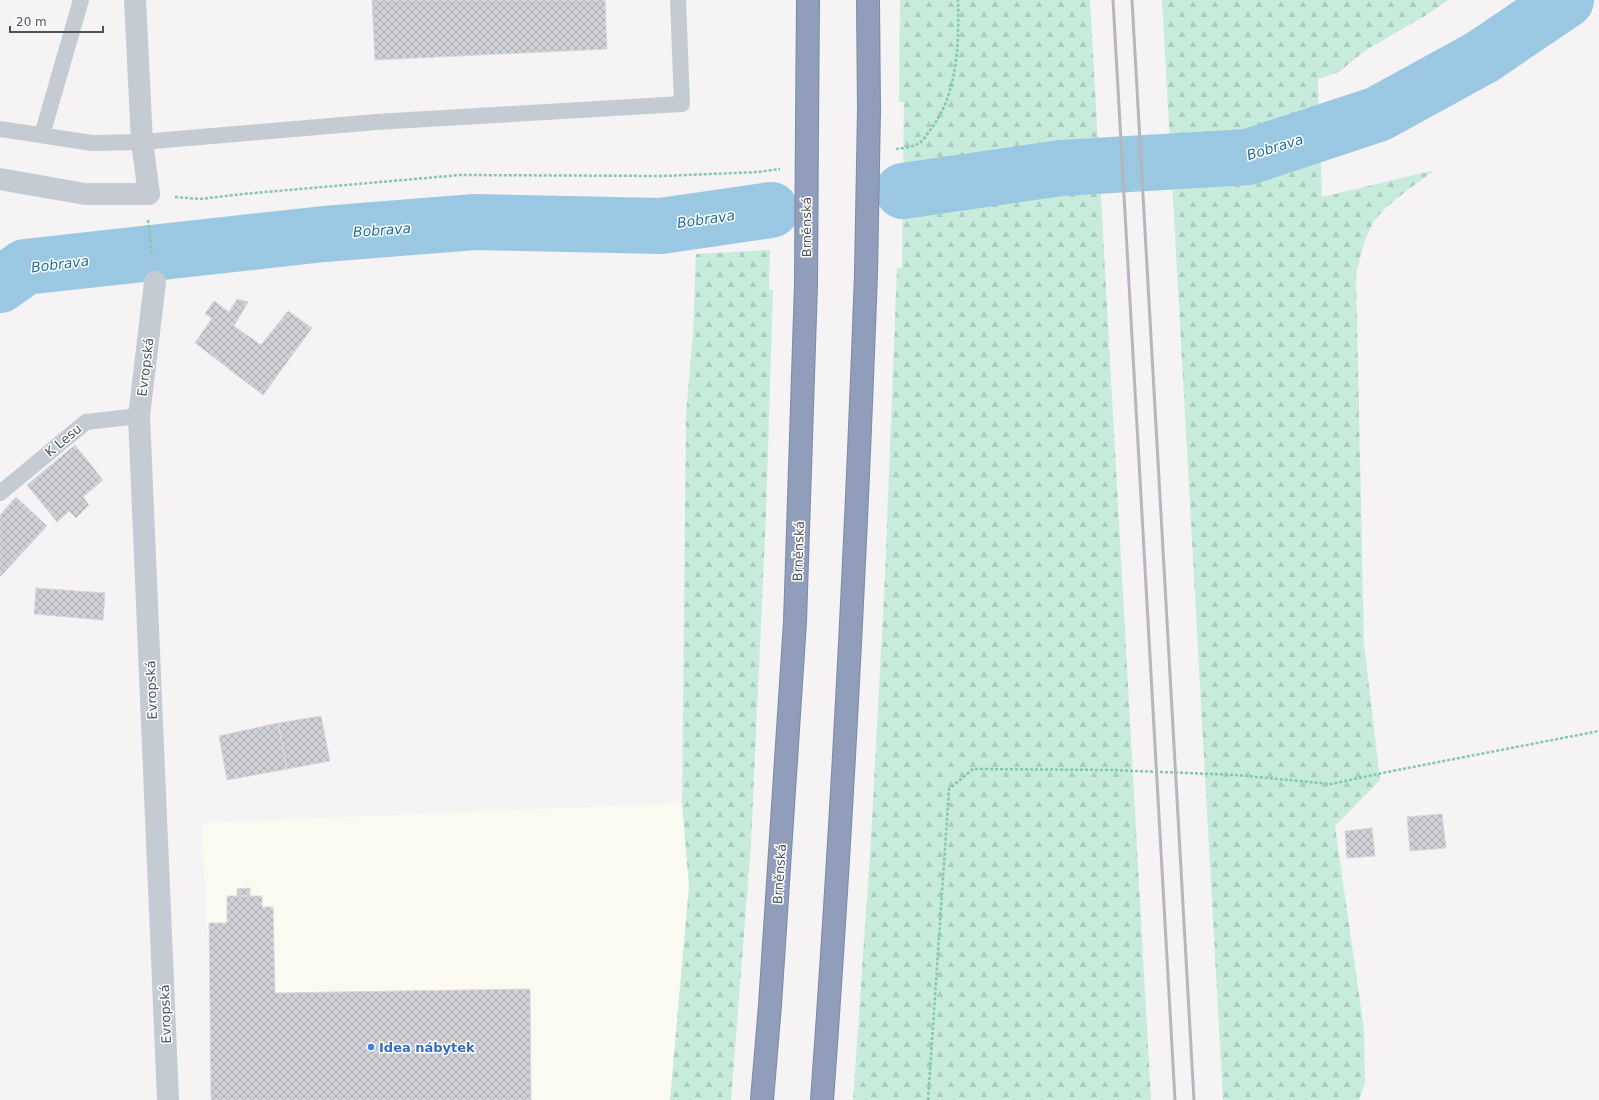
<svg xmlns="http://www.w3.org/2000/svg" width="1599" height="1100" font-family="'DejaVu Sans',sans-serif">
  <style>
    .commercial { fill: #fbfaf0 }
    .forest { fill: url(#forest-firs) }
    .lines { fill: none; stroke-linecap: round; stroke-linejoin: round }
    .river { stroke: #9ac8e3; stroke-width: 56 }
    .building { fill: url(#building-cross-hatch); stroke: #d8d8dd }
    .highway-casing { stroke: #7c89a7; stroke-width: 24 }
    .path { stroke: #83c6b1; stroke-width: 2.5; stroke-dasharray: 3 2; stroke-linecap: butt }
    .lane { stroke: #c5cbd2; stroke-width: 16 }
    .street { stroke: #c5cbd2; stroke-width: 22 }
    .highway { stroke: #919ebb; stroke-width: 22 }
    .rail { stroke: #b6b7bc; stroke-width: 3 }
    .highway-bridge-casing { stroke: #7c89a7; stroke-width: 24; stroke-linecap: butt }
    .highway-bridge { stroke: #919ebb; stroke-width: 22 }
    .shop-dot { fill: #3f7fe0; stroke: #fff; stroke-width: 1.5 }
    .labels { text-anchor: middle; stroke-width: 3; stroke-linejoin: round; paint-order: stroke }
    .street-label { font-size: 13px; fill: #4c535e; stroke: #fff }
    .shop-label { font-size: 13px; font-weight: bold; fill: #366cbe; stroke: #fff; text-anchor: start }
    .water-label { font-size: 14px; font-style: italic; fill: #1e6fa0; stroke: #fff }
  </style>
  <defs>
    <pattern id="forest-firs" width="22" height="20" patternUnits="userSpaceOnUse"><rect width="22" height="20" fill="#c8ecdc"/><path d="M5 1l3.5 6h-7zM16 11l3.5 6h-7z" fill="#adccbf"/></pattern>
    <pattern id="building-cross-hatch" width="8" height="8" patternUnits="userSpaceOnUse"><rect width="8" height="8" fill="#d0d1d6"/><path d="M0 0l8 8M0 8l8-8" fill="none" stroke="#abacb1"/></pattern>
  </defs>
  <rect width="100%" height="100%" fill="#f5f3f3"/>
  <path class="commercial" d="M682,803L689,886L670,1100H215L202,823Z"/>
  <path class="forest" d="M900,0H1090L1151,1100H853L871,840L885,575L897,268H902L904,102H899Z
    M1162,0H1448L1428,14L1363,52L1339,72L1318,79L1322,197L1435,170C1418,183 1381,207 1372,225C1364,240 1360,258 1356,275L1364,644L1380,780L1335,826L1364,1029L1365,1083L1359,1100H1223Z
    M770,250L769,289L773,290L766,514L751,844L731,1100H670L689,886L682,803L686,415L693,332L696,254Z"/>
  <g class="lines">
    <path class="river" d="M903,191L1061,168L1248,157L1378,114L1482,57L1566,0
      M0,285L25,267L324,234L475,222L661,226L771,210"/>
  </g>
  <path class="building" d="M372,0H605L607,49L375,60Z
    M237,299L248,302L234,326L261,345L288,311L312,328L263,395L195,343L212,318L205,314L214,301L229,312Z
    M75,445L103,480L83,497L89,505L76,518L69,511L57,522L27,485Z
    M16,497L47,526L0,577V515Z
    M36,588L105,593L103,620L34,614Z
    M321,716L330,761L287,769L278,723Z
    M278,723L287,769L227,780L219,736Z
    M1442,814L1446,848L1410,851L1407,817Z
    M1372,828L1375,856L1347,858L1345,831Z
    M250,888V896H237V889Z
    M227,896H262V907H273L275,993L530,989L531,1100H211L209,923H227Z"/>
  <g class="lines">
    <defs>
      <path id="highway" d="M868,0L869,110
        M807,125L808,0
        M762,1100L770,1005L795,622L806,284
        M822,1100C842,825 856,550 866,274"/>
    </defs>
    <use href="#highway" class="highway-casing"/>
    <path class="path" d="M896,149C903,148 913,147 919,143C924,141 927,133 931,129C958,93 959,44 958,0
      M175,197L200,199L243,194L460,175L663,176L758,172L780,169
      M148,220L152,255
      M928,1100L949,789L973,769L1112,770L1236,775L1331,784L1387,772L1599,731"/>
    <path class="lane" d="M0,129L92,143L142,142L376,122L682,104L678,0
      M42,135L81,0
      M0,493L86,422L139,416"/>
    <path class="street" d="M0,179L85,194H149L142,142L135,0
      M155,282L139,416L168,1100"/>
    <use href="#highway" class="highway"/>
    <path class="rail" d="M1113,0L1175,1100
      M1132,0L1194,1100"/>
    <defs>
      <path id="highway-bridge" d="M866,274L869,110
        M806,284L807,125"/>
    </defs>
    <use href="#highway-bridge" class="highway-bridge-casing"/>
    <use href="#highway-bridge" class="highway-bridge"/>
  </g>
  <circle class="shop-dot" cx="371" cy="1047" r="4"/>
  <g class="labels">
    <g class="street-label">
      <text transform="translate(806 227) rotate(-90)" y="5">Brněnská</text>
      <text transform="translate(145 367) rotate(-83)" y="5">Evropská</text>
      <text transform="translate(63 440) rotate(-40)" y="5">K Lesu</text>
      <text transform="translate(798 551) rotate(-88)" y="5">Brněnská</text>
      <text transform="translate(151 690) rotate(-92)" y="5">Evropská</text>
      <text transform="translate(779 874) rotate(-86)" y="5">Brněnská</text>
      <text transform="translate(165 1014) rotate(-92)" y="5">Evropská</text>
    </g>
    <g class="shop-label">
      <text x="379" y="1052">Idea nábytek</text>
    </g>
    <g class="water-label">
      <text transform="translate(1275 147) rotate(-17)" y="5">Bobrava</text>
      <text transform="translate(706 219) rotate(-8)" y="5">Bobrava</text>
      <text transform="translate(382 230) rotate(-4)" y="5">Bobrava</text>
      <text transform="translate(60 264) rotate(-7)" y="5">Bobrava</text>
    </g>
  </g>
  <path d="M10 26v6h93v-6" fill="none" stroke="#4c535e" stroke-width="2"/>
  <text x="16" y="26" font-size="12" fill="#4c535e" stroke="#ffffff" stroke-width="3" paint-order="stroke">20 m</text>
</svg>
